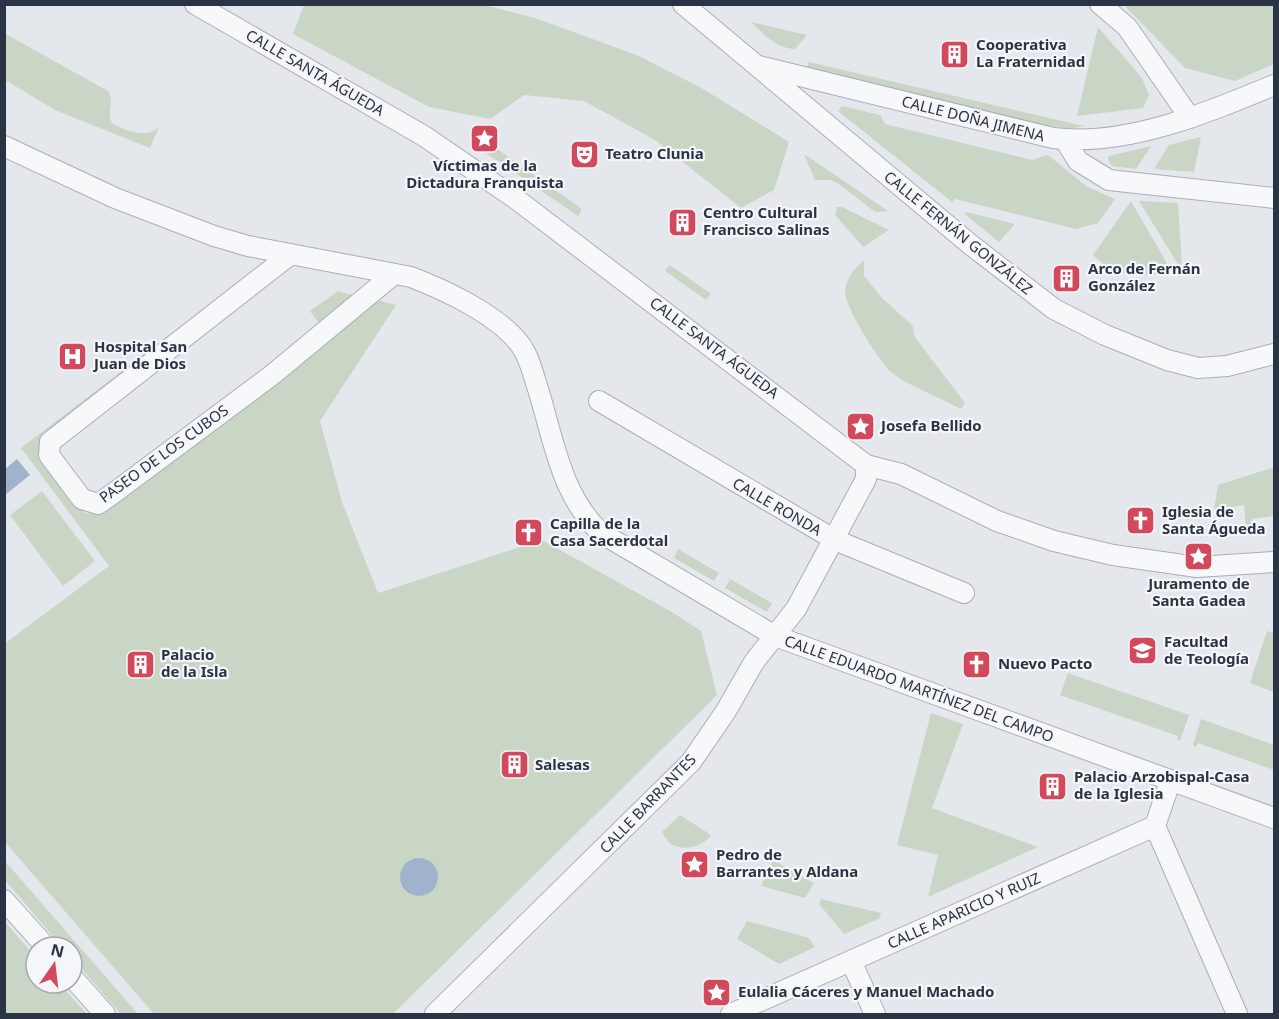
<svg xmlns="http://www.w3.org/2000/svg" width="1279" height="1019" font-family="'Noto Sans',sans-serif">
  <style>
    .green { fill: #c9d6c5 }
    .water { fill: #9fb4cc }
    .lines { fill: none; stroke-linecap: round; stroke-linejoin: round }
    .street-casing { stroke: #a9aeb7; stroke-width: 22 }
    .street { stroke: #f7f8fa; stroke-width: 20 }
    .labels { text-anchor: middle; stroke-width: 4.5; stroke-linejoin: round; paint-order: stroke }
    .poi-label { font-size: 15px; font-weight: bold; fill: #2b3445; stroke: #f4f6f9; text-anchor: start }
    .street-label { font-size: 15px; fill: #2b3445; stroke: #f4f6f9 }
  </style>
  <rect width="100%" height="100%" fill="#e4e7ec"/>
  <path class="green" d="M304,5L481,4L538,19L639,56L703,89L789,142L774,190L741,208L655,140L584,101L524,95L490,119L429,107L293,34Z
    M1124,5H1274V64L1235,81L1185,68Z
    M751,22L807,35L795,49C775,48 765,35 751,22Z
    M1098,27L1142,78L1149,95L1143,108L1077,116Z
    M4,33L108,91C115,101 106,113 112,123C126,131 146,139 159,127L150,148L55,110L5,80Z
    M809,62L1084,126L1070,129L1044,125L806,69Z
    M842,106L880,115L885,124L1032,160L1048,155L1086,186L1115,199L1098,223L1076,229L955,199L952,202L838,111Z
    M1201,137L1194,172L1154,169L1169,145Z
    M489,143L582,209L578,216L483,151Z
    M1151,146L1136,169L1112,166L1108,160L1109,156Z
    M804,154L888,211L877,212L871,209L839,184L830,180H815Z
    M1131,201L1173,274C1136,275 1122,281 1093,255Z
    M1139,201L1178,203L1182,266H1179Z
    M837,207H842L889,230L863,247L835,215Z
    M966,212L1015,224L999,242L965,214Z
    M864,261V276L882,298L913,326L914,336L965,403L961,409C943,399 905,384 891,372C880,362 844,306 845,291C846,280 854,267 864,261Z
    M670,265L711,294L706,300L665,271Z
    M253,271L260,273L43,442L59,481L85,513L101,514L147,481L377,300L396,305L320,421L342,502L378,593L542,540L672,612L701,631L717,695L393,1014H154L5,842L4,644L109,566L21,448Z
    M338,291L357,296L320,325L310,311Z
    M1274,467V516L1252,519V525L1246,526L1244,505L1214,510L1218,485Z
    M42,491L95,561L63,586L10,515Z
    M678,549L719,573L714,581L674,558Z
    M730,579L772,603L767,612L725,588Z
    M1267,631L1274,633V692L1250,683Z
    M1068,673L1189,715L1180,741L1177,740L1178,736L1060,695Z
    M931,713L963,724L932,808L1038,847L928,897L938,855L897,845Z
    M1201,719L1274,745V770L1198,743L1196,747L1193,745Z
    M680,815L711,835C704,846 683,852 671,844C667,841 664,835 662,832Z
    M773,860L814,883L805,898L761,886Z
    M5,861L138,1014H121L72,958V947H62L5,880Z
    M821,899L881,913L880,918L844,934L819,904Z
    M4,921L36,957V983H59L87,1014H5Z
    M747,921L809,938L815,947L779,964L737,939Z"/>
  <path class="water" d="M17,459L30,475L5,495V469Z
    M400 877a19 19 0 1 1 38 0a19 19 0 1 1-38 0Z"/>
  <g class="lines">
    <defs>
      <path id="street" d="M195,4L424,136L516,199L866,465L901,474L997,521L1054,541L1113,555L1197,567L1274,562
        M683,4L971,245L1054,309L1105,335L1167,360L1198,368L1227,366L1274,354
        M1100,4L1127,27L1190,118
        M759,66L1053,138C1126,147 1207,113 1274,85
        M1065,140L1078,161L1109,180L1274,198
        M4,146L115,198L214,236L248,246L411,277C445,290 496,314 519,343C529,355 533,374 538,389C554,441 561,495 601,533L775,636L1274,818
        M291,254L50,442L49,455L82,499L98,504L111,495L272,375L394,274
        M599,401L835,540L964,593
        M1155,826L1237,1014
        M4,900L46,947
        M851,961L875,1014
        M72,977L105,1014
        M435,1014L691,762L726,711L754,662L796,609L866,479V465
        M731,1014L1155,826L1170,782"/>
    </defs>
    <use href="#street" class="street-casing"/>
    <use href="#street" class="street"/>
  </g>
  <defs>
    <symbol id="building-square" viewBox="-11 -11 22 22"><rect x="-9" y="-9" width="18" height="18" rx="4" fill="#d1495b" stroke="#f4f6f9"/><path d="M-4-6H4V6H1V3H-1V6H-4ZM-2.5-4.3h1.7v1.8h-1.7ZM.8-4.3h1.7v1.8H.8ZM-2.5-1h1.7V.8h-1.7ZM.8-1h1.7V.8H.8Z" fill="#fff"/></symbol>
    <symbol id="sight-square" viewBox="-11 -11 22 22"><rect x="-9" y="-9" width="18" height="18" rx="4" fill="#d1495b" stroke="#f4f6f9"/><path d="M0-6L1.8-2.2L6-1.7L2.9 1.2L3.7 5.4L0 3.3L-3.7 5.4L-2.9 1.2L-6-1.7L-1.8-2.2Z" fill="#fff"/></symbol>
    <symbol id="theatre-square" viewBox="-11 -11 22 22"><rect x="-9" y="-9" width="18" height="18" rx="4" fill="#d1495b" stroke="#f4f6f9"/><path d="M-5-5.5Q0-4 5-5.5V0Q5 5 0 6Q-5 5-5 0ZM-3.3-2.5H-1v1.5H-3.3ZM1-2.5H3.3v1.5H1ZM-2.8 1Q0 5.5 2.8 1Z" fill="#fff"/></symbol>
    <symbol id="hospital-square" viewBox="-11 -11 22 22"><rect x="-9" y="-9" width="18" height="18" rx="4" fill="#d1495b" stroke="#f4f6f9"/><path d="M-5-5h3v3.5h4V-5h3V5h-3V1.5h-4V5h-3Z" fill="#fff"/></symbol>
    <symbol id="church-square" viewBox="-11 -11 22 22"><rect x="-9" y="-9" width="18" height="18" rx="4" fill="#d1495b" stroke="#f4f6f9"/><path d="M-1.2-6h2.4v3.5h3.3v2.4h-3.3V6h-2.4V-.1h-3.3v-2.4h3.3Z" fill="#fff"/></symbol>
    <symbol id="university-square" viewBox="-11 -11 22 22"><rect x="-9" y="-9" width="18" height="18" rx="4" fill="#d1495b" stroke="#f4f6f9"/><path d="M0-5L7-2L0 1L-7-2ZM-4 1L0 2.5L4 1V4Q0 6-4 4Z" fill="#fff"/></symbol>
  </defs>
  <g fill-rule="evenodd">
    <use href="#building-square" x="938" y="38" width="33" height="33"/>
    <use href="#sight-square" x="468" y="122" width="33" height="33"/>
    <use href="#theatre-square" x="568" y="138" width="33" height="33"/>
    <use href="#building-square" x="666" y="206" width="33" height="33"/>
    <use href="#building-square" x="1050" y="262" width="33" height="33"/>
    <use href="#hospital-square" x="56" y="340" width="33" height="33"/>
    <use href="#sight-square" x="844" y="410" width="33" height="33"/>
    <use href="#church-square" x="1124" y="504" width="33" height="33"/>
    <use href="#church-square" x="512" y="516" width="33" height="33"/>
    <use href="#sight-square" x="1182" y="540" width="33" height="33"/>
    <use href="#university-square" x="1126" y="634" width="33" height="33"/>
    <use href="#building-square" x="124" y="648" width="33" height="33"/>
    <use href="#church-square" x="960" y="648" width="33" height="33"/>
    <use href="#building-square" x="498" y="748" width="33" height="33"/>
    <use href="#building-square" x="1036" y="770" width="33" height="33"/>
    <use href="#sight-square" x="678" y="848" width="33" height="33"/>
    <use href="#sight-square" x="700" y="976" width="33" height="33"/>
  </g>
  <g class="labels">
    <g class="poi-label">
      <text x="976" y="50">Cooperativa<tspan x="976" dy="17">La Fraternidad</tspan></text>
      <text x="605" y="159">Teatro Clunia</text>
      <text x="485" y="171" text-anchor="middle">Víctimas de la<tspan x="485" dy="17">Dictadura Franquista</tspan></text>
      <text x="703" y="218">Centro Cultural<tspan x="703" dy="17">Francisco Salinas</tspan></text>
      <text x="1088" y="274">Arco de Fernán<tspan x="1088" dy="17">González</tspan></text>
      <text x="94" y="352">Hospital San<tspan x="94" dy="17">Juan de Dios</tspan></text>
      <text x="881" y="431">Josefa Bellido</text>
      <text x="1162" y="517">Iglesia de<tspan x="1162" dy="17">Santa Águeda</tspan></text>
      <text x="550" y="529">Capilla de la<tspan x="550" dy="17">Casa Sacerdotal</tspan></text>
      <text x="1199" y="589" text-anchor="middle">Juramento de<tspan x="1199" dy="17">Santa Gadea</tspan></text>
      <text x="1164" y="647">Facultad<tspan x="1164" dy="17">de Teología</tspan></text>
      <text x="161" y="660">Palacio<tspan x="161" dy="17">de la Isla</tspan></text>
      <text x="998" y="669">Nuevo Pacto</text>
      <text x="535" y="770">Salesas</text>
      <text x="1074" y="782">Palacio Arzobispal-Casa<tspan x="1074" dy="17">de la Iglesia</tspan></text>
      <text x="716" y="860">Pedro de<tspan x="716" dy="17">Barrantes y Aldana</tspan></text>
      <text x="738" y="997">Eulalia Cáceres y Manuel Machado</text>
    </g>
    <g class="street-label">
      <text transform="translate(315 73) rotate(30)" y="5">CALLE SANTA ÁGUEDA</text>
      <text transform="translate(973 119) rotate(14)" y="5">CALLE DOÑA JIMENA</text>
      <text transform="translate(958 233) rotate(39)" y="5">CALLE FERNÁN GONZÁLEZ</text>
      <text transform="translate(714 348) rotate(37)" y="5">CALLE SANTA ÁGUEDA</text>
      <text transform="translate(164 454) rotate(-36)" y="5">PASEO DE LOS CUBOS</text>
      <text transform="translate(777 507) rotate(30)" y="5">CALLE RONDA</text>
      <text transform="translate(919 689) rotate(20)" y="5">CALLE EDUARDO MARTÍNEZ DEL CAMPO</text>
      <text transform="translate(648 804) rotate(-46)" y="5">CALLE BARRANTES</text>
      <text transform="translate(964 911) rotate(-24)" y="5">CALLE APARICIO Y RUIZ</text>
    </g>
  </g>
  <rect width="1279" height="1019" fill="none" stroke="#2b3445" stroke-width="12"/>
  <g transform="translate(54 965) rotate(14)"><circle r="28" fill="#f4f6f9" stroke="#a4a8b1" stroke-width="1.5"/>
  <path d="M0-4.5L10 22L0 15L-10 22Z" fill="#d1495b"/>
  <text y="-9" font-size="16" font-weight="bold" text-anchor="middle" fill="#2b3445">N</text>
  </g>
</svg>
